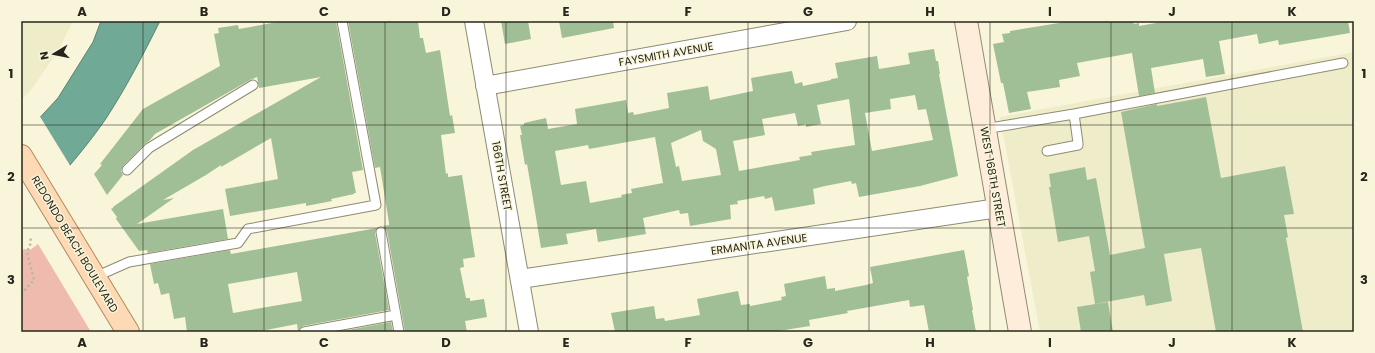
<svg xmlns="http://www.w3.org/2000/svg" width="1375" height="353" font-family="Poppins,sans-serif">
  <style>
    .built { fill: #efecc9 }
    .green { fill: #efbbaf }
    .water { fill: #70a996; stroke: #5a8271 }
    .pier { fill: #f8f5da }
    .building { fill: #a1bf96; fill-rule: evenodd }
    .lines { fill: none; stroke-linecap: round; stroke-linejoin: round }
    .lane-casing { stroke: #8e8b73; stroke-width: 11 }
    .street-casing { stroke: #8e8b73; stroke-width: 20 }
    .secondary-casing { stroke: #8e8b73; stroke-width: 24 }
    .primary-casing { stroke: #b18b60; stroke-width: 24 }
    .path { stroke: #b7b59f; stroke-width: 2.5; stroke-dasharray: 2 3; stroke-linecap: butt }
    .lane { stroke: #fff; stroke-width: 9 }
    .street { stroke: #fff; stroke-width: 18 }
    .secondary { stroke: #feedda; stroke-width: 22 }
    .primary { stroke: #fddab5; stroke-width: 22 }
    .grid { fill: none; stroke: #27261c; stroke-width: 1; stroke-opacity: 0.55 }
    .labels { text-anchor: middle; stroke-width: 3; stroke-linejoin: round; paint-order: stroke }
    .street-label { font-size: 11px; fill: #27261c; stroke: #f8f5da }
    .neatline { fill: none; stroke: #27261c; stroke-width: 1.5 }
    .grid-label { font-size: 13px; text-anchor: middle; font-weight: bold; fill: #27261c }
  </style>
  <rect width="100%" height="100%" fill="#f8f5da"/>
  <path class="built" d="M21,21H73L58,51L31,90L21,100Z
    M1354,52V332H1040L1000,117Z"/>
  <path class="green" d="M38,244L91,332H21V252L24,249L30,250Z"/>
  <path class="water" d="M101,21H160C143,55 126,88 105,120C80,156 50,188 21,221V138L58,98L93,42Z"/>
  <path class="pier" d="M39,115L71,167L21,223V135Z"/>
  <path class="building" d="M283,21H336L363,170L352,172L356,193H354V194L331,199L332,201L306,206V203L230,216L225,189L278,179L271,138L221,167V165L206,175L163,200L174,198L137,224L223,209L228,239L148,253L147,250L139,251L116,219L117,217L111,209L113,208V207L193,150L321,77L259,88L257,77L250,80L155,134L150,140L145,144L123,166L121,171L123,175L107,195L94,174L102,165L100,164L143,109L220,66L214,34L219,33L218,28L238,25L239,29Z
    M348,21H418L420,38H423L426,53L440,50L450,116L452,115L455,133L441,135L446,174L448,173V177L462,175L475,257L463,259L464,267L460,268L466,298H470V301L484,299L487,317L465,321L467,332H405L387,231L383,226L389,225V223L380,167L375,168Z
    M501,21H528L531,39L505,44Z
    M559,21H613L614,28L562,38Z
    M1071,21H1133L1134,24L1139,23V26L1167,21H1348L1350,33L1279,45L1278,40L1259,44L1257,34L1219,41L1225,74L1206,77L1203,59L1151,68L1155,93L1139,96L1132,53L1077,63L1080,76L1059,80L1060,87L1027,92L1031,109L1009,113L1003,83H1001L993,44L1004,42L1002,34L1010,33V31Z
    M934,49L936,61H938L940,74H939L958,176L920,186L859,197L856,183L852,184L851,181L825,186L813,189L815,204L775,211L772,197L765,199L764,196L737,201L738,204L730,205L731,219L690,226L688,213L680,214L679,210L643,218L646,234L598,242L596,229L566,234L568,244L541,248L532,193L527,164L525,165L520,135H522L520,126L524,125V123L546,118L548,129L577,124L575,109L626,100L628,113L633,112L634,115L669,108L667,93L708,86L710,100L753,91L751,78L792,71L795,84L802,82L803,86L831,80V79L838,78L835,63L877,56L879,69L910,64L908,53ZM915,95L918,110L926,109L933,140L872,151L865,113L891,109L890,99ZM849,99L855,145L811,152L812,155L799,157L800,160L739,171L733,141L765,135L762,119L795,113L798,126L806,124V127L821,124L817,105ZM701,130L703,141L716,149L721,175L682,181L679,166L676,167L671,143ZM655,137L663,183L631,189L632,193L621,195L622,197L590,203L586,181L561,185L555,151L588,145L589,149Z
    M1206,97L1221,178L1285,166L1294,214L1284,215L1288,237L1286,238L1303,332H1216L1201,248L1164,254L1172,301L1146,306L1144,295L1095,304L1090,272L1095,271L1089,236L1058,242L1049,187H1051L1049,174L1085,167L1087,180L1096,178L1110,255L1145,248L1121,112L1157,104V106Z
    M377,228L375,233L389,310L303,326L300,328L298,332L297,324L256,332H187L185,317L174,319L169,293L161,295L158,283L154,284L150,264L230,250L231,254ZM297,272L302,301L233,313L228,284Z
    M964,250L969,276L967,277L973,310H972L976,332H929L924,305L910,307L909,300L847,311L848,313L809,320L810,326L772,332H615L611,313L654,306L656,319L664,318L665,321L700,315L697,299L738,291L741,305L750,304V306L782,300L781,297L786,296L784,284L825,276L827,289L835,288V291L866,285L873,283L870,267Z
    M1108,302L1113,332H1081L1077,307Z
    M391,322L393,332H337Z"/>
  <g class="lines">
    <defs>
      <path id="lane" d="M984,129L1074,114L1343,63
        M1047,151L1078,145V143L1074,114
        M127,170L149,148L253,85
        M381,232L399,332
        M95,277L129,262L238,243L248,229L376,205L342,21
        M304,332L396,315"/>
      <path id="street" d="M474,21L529,332
        M485,86L847,21
        M520,279L998,208"/>
      <path id="secondary" d="M966,21L1020,332"/>
      <path id="primary" d="M21,156L128,332"/>
    </defs>
    <use href="#lane" class="lane-casing"/>
    <use href="#street" class="street-casing"/>
    <use href="#secondary" class="secondary-casing"/>
    <use href="#primary" class="primary-casing"/>
    <path class="path" d="M21,294L34,280L27,252L30,246L31,236"/>
    <use href="#lane" class="lane"/>
    <use href="#street" class="street"/>
    <use href="#secondary" class="secondary"/>
    <use href="#primary" class="primary"/>
  </g>
  <path class="grid" d="M143,21V332M264,21V332M385,21V332M506,21V332M627,21V332M748,21V332M869,21V332M990,21V332M1111,21V332M1232,21V332M21,125H1354M21,228H1354"/>
  <g class="labels">
    <g class="street-label">
      <text transform="translate(666 54) rotate(-10)" y="4">FAYSMITH AVENUE</text>
      <text transform="translate(502 176) rotate(80)" y="4">166TH STREET</text>
      <text transform="translate(993 177) rotate(80)" y="4">WEST 168TH STREET</text>
      <text transform="translate(75 244) rotate(59)" y="4">REDONDO BEACH BOULEVARD</text>
      <text transform="translate(759 244) rotate(-8)" y="4">ERMANITA AVENUE</text>
    </g>
  </g>
  <rect width="1375" height="353" fill="none" stroke="#f8f5da" stroke-width="44"/>
  <g transform="translate(54 54) rotate(260)" stroke="#f8f5da" stroke-width="3" paint-order="stroke">
  <path d="M0-3L7 15L0 10L-7 15Z" fill="#27261c"/>
  <text y="-6" font-size="11" font-weight="bold" text-anchor="middle" fill="#27261c">N</text>
  </g>
  <rect x="22" y="22" width="1331" height="309" class="neatline"/>
  <g class="grid-label">
    <text x="82" y="16">A</text>
    <text x="204" y="16">B</text>
    <text x="324" y="16">C</text>
    <text x="446" y="16">D</text>
    <text x="566" y="16">E</text>
    <text x="688" y="16">F</text>
    <text x="808" y="16">G</text>
    <text x="930" y="16">H</text>
    <text x="1050" y="16">I</text>
    <text x="1172" y="16">J</text>
    <text x="1292" y="16">K</text>
    <text x="11" y="78">1</text>
    <text x="1364" y="78">1</text>
    <text x="11" y="181">2</text>
    <text x="1364" y="181">2</text>
    <text x="11" y="284">3</text>
    <text x="1364" y="284">3</text>
    <text x="82" y="347">A</text>
    <text x="204" y="347">B</text>
    <text x="324" y="347">C</text>
    <text x="446" y="347">D</text>
    <text x="566" y="347">E</text>
    <text x="688" y="347">F</text>
    <text x="808" y="347">G</text>
    <text x="930" y="347">H</text>
    <text x="1050" y="347">I</text>
    <text x="1172" y="347">J</text>
    <text x="1292" y="347">K</text>
  </g>
</svg>
